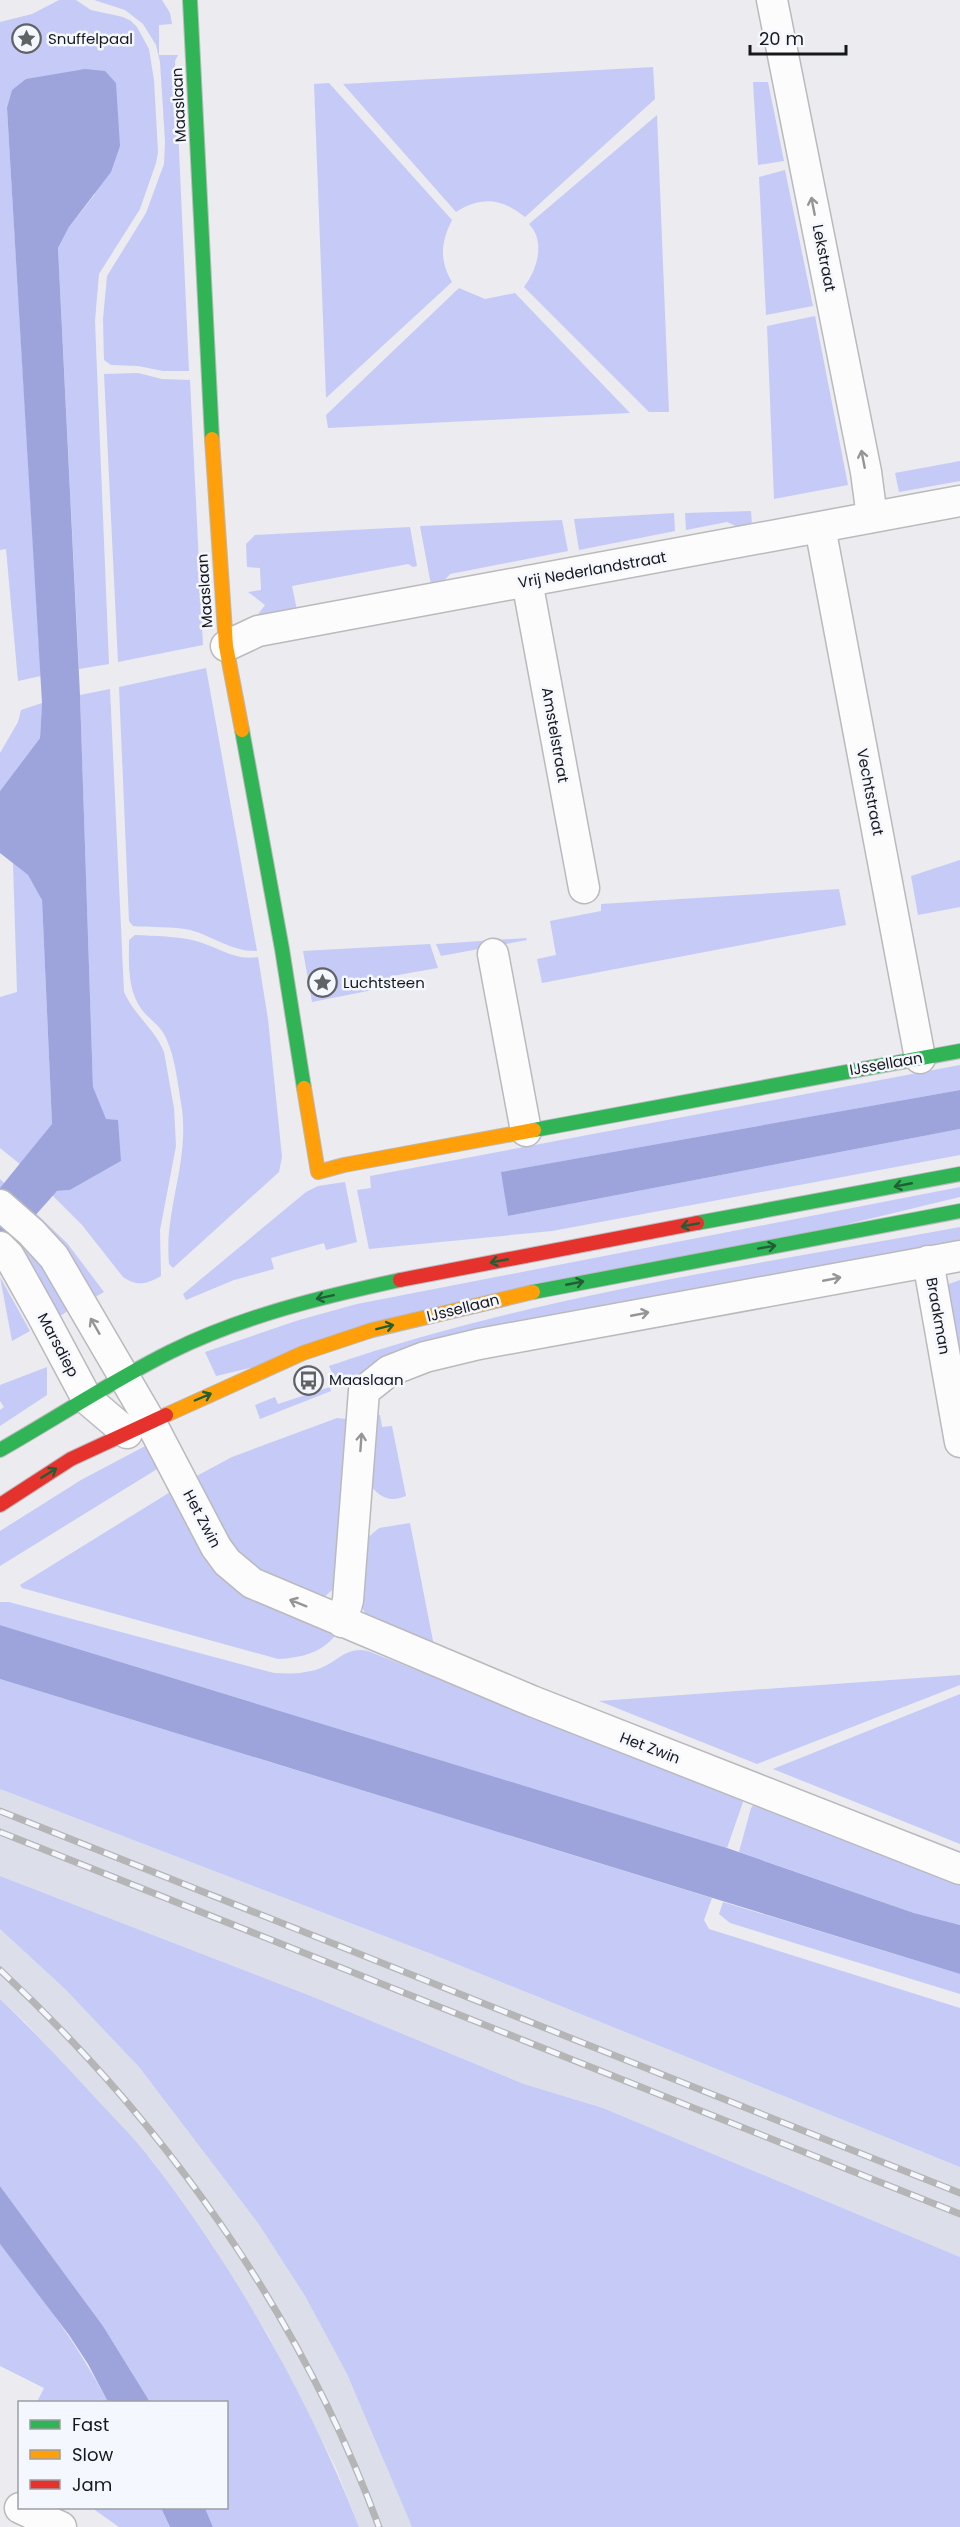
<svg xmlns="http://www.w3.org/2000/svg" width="960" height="2527" font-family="Poppins,sans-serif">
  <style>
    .built { fill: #dcdfe9 }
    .green { fill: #c5cbf6 }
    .water { fill: #9da4dc }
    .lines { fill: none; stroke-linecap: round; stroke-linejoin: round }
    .street-casing { stroke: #bababd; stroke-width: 33 }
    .fast-casing { stroke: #bababd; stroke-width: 16 }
    .slow-casing { stroke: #bababd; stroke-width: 16 }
    .jam-casing { stroke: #bababd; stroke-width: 16 }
    .street { stroke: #fcfcfd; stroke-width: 30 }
    .fast { stroke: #30b455; stroke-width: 14 }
    .slow { stroke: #ff9f0a; stroke-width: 14 }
    .jam { stroke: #e5322d; stroke-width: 14 }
    .rail-casing { stroke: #b5b5b6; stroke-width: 7 }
    .rail { stroke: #f5f7ff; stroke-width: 4.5; stroke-dasharray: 14; stroke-linecap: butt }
    .oneway { stroke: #959597 }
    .oneway2 { stroke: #225e35 }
    .labels { text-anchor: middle; stroke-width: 5; stroke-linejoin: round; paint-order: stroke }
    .poi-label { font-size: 15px; fill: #17181b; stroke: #f5f7ff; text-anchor: start }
    .street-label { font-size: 15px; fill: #17181b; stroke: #f5f7ff }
  </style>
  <rect width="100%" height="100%" fill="#ebebf0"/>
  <path class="built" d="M0,1789L434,1955L960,2167V2257L603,2108L524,2084L311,1996L0,1876Z
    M0,1929L65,1989L139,2067L258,2223L305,2296L347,2374L412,2527H359L336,2468L268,2335L217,2255L152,2160L25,2022L0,1999Z"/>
  <path class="green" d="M59,0H76L91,10L123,17L131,21L137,27L149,49L154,80L158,152L156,163L140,209L99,274L95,321L109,664L79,669L58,248L69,227L95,194L7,108L41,676L18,681L6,549L0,550V22L32,14Z
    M94,0H162L170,13L172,24L159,25V55H178L175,61L189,371H163L138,366L111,365L104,360L103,319L107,276L146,213L164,164L165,141L160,62L156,45L143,24L125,10Z
    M653,67L655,99L525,217C502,198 481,196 456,212L343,84Z
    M753,82H768L784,161L758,165Z
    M329,83L452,220C441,242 439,260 452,282L326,398L314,84Z
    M657,115L669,412H649L524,287C537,270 546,242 529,224Z
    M785,170L813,306L766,315L759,177Z
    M459,288L485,299L515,293L630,413L328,428L326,415Z
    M815,316L848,485L774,499L767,326Z
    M138,373L162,379L190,380L203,645L118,662L104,374Z
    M960,461V481L899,492L895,473Z
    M751,511L752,525L738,527L727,522L686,530L685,513Z
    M674,513L675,531L579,550L574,519Z
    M562,520L568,551L450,574L443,582L431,585L420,526Z
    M410,527L417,566L413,567L408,564L292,586L297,610L256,617L265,605L248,592L261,590L260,568L247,567L246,544L255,535Z
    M206,668L257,951C232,952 213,936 190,930C172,926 152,928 133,926L129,921L119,687Z
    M110,689L124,992C134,1015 155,1029 164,1052L174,1108L176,1146L160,1230L161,1276C147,1284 137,1287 123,1277L82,1225L52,1195L57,1191L70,1190L121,1161L93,1088L80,695Z
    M42,703L40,738L0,791V753L18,722L21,710Z
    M960,860V907L918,915L911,876Z
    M13,863L28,875L42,899L52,1124L21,1165L0,1148V997L17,992Z
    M839,889L846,925L542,983L537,959L556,955L550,921L601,911V904Z
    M135,935C155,936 176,936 196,941C218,947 234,961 258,957L268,1019L282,1157L279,1172L173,1268L169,1264C164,1211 189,1164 182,1109C178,1087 176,1059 166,1038C161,1026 150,1020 142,1010C127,989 129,965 129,940Z
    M526,938L527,940L441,956L436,944Z
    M430,944L438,968L392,976L393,986L312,1002L303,951Z
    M960,1065V1090L502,1172L508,1216L960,1129V1155L552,1231L369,1249L357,1190L371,1188L370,1176Z
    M0,1179L67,1243L104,1292L90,1300L0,1193Z
    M345,1182L357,1242L326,1250L324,1243L271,1258L274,1269L234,1280L186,1300L183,1294L306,1192L318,1186Z
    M960,1187V1197L216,1376L205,1352L299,1320L357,1304Z
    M960,1227V1245L371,1372L339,1387L329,1366C533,1296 749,1266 960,1227Z
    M11,1233L27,1241L71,1309L60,1316Z
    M0,1277L30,1331L12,1341Z
    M960,1280V1372L946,1291L949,1284Z
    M47,1367V1395L0,1426V1410L4,1407L0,1401V1385Z
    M330,1387L331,1391L260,1419L255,1405L275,1397L278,1404Z
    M380,1415L382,1427L392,1426L406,1496C388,1503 380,1497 368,1483L372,1416Z
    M337,1418L347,1419L348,1425L336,1587L324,1597L316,1598L246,1568L191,1479L232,1457Z
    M149,1444L162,1466L0,1566V1531L81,1480Z
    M175,1489L195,1525L336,1634C323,1653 300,1658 278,1659L22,1588L20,1585Z
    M410,1523L434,1646L366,1615L361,1606L364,1541L379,1528Z
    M0,1602H9L274,1673C290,1674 305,1674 321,1668C338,1661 347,1646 368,1651L739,1797L743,1802L727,1848L0,1625Z
    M960,1675V1685L757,1764L599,1701Z
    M0,1679L712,1898L704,1920L709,1929L960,2008V2167L434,1955L0,1789Z
    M960,1694V1844L773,1769Z
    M755,1803L960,1884V1925L914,1913L739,1852L751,1808Z
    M0,1876L311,1996L524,2084L603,2108L960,2257V2527H412L347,2374L305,2296L258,2223L139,2067L65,1989L0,1929Z
    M723,1902L960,1974V1994L730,1923L719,1914Z
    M0,1999C35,2032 68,2068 101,2104C118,2122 137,2141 152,2161C237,2272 308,2397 359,2527H213L205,2508H226V2402H150L103,2326L0,2186Z
    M0,2244C40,2294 78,2345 108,2402H37L44,2388L0,2366Z
    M92,2508H161L170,2527H119Z"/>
  <path class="water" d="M85,69L105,71L116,83L120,146L111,172L69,227L58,248L80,695L93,1087L106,1119L118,1120L121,1161L70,1190L57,1191L0,1255V1188L52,1124L42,900L28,875L0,853V791L40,738L42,703L7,108L12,90L26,79Z
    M960,1090V1129L508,1216L501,1172Z
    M0,1625L727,1848L914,1913L960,1925V1974L0,1679Z
    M0,2186L103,2326L150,2402H108L88,2364L69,2335L0,2244Z
    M161,2508H205L213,2527H170Z"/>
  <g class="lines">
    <defs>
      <path id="street" d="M772,0L866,472L872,517
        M820,527L920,1058
        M527,581L584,888
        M226,646L258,631L960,501
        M493,954L526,1131
        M0,1205L31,1232L54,1257L151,1423L216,1547L227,1562L252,1583L532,1701L960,1869
        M0,1247L9,1256L41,1313L87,1399L127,1433
        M928,1261L960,1442
        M342,1622L348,1600L364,1391L389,1371L425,1357L479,1344L960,1256
        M20,2508L61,2527"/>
      <path id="fast" d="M190,0L212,439
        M242,730L282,949L304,1088
        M534,1130L960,1051
        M697,1223L960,1174
        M533,1292L960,1211
        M0,1450C56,1418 112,1381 170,1352C243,1316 321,1297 400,1280"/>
      <path id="slow" d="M212,439L226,646L242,730
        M304,1088L318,1172L344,1165L534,1130
        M166,1415L303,1353L372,1330L533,1292"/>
      <path id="jam" d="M400,1280L697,1223
        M0,1505L71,1459L166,1415"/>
    </defs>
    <use href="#street" class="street-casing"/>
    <use href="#fast" class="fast-casing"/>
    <use href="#slow" class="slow-casing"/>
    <use href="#jam" class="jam-casing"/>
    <use href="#street" class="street"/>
    <use href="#fast" class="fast"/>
    <use href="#slow" class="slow"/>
    <use href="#jam" class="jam"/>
    <defs>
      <path id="rail" d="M0,1811L960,2193
        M0,1832L960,2214
        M0,1970C165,2123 301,2315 379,2527"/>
    </defs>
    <use href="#rail" class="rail-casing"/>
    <use href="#rail" class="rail"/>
  </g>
  <defs><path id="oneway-shaft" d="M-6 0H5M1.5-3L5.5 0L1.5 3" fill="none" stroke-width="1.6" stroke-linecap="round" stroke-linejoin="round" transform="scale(1.5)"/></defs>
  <g class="oneway">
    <use href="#oneway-shaft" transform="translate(813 206) rotate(-101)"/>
    <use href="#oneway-shaft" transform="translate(863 459) rotate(-101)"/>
    <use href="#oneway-shaft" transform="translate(832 1279) rotate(-11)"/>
    <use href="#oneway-shaft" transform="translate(640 1314) rotate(-11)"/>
    <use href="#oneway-shaft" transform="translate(95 1326) rotate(-120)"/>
    <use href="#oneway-shaft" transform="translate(361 1442) rotate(-86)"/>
    <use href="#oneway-shaft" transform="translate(298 1603) rotate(-158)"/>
  </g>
  <g class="oneway2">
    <use href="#oneway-shaft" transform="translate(903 1185) rotate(169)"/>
    <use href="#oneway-shaft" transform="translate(690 1225) rotate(169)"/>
    <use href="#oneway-shaft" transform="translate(767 1247) rotate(-10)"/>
    <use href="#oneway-shaft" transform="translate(499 1261) rotate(169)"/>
    <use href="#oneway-shaft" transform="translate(575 1283) rotate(-11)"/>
    <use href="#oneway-shaft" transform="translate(325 1297) rotate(168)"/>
    <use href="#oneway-shaft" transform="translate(385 1327) rotate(-14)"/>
    <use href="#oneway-shaft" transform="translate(203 1397) rotate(-23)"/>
    <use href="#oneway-shaft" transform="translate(49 1473) rotate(-32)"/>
  </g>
  <defs>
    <symbol id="sight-ring" viewBox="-11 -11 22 22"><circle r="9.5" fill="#f5f7ff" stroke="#616266" stroke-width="1.5"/><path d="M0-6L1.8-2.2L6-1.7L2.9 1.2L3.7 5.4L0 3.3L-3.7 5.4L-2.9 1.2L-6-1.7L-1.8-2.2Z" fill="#616266"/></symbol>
    <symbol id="bus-ring" viewBox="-11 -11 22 22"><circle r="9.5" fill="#f5f7ff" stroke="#616266" stroke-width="1.5"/><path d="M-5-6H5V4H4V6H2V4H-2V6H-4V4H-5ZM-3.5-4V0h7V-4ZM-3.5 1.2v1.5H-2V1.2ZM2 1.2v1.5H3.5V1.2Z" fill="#616266"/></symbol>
  </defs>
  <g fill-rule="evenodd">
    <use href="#sight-ring" x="10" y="22" width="33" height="33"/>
    <use href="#sight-ring" x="306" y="966" width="33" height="33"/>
    <use href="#bus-ring" x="292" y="1364" width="33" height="33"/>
  </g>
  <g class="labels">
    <g class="poi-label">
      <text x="48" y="44">Snuffelpaal</text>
      <text x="343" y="988">Luchtsteen</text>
      <text x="329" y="1385">Maaslaan</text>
    </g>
    <g class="street-label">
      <text transform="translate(179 105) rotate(-93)" y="5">Maaslaan</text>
      <text transform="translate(824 258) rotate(79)" y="5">Lekstraat</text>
      <text transform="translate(592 570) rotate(-10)" y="5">Vrij Nederlandstraat</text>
      <text transform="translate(205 591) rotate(-94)" y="5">Maaslaan</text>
      <text transform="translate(555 735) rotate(80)" y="5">Amstelstraat</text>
      <text transform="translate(870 792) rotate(79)" y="5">Vechtstraat</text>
      <text transform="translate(886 1064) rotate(-10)" y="5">IJssellaan</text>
      <text transform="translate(463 1308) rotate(-14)" y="5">IJssellaan</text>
      <text transform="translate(938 1316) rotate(80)" y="5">Braakman</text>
      <text transform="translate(58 1345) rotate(62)" y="5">Marsdiep</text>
      <text transform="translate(202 1519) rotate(62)" y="5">Het Zwin</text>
      <text transform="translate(650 1748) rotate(21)" y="5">Het Zwin</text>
    </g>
  </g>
  <rect x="18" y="2401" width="210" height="108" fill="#f5f7ff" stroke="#9c9ea4" stroke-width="1.5"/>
  <rect x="30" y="2420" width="30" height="9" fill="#30b455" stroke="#9c9ea4" stroke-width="1.5"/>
  <text x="72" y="2431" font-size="18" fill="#17181b">Fast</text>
  <rect x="30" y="2450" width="30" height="9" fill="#ff9f0a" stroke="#9c9ea4" stroke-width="1.5"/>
  <text x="72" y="2461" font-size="18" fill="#17181b">Slow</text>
  <rect x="30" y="2480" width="30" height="9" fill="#e5322d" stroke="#9c9ea4" stroke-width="1.5"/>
  <text x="72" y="2491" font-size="18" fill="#17181b">Jam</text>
  <path d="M750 45v9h96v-9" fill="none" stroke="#17181b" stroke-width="3"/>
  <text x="759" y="45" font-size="18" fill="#17181b" stroke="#f5f7ff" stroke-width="4.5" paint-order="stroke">20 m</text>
</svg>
